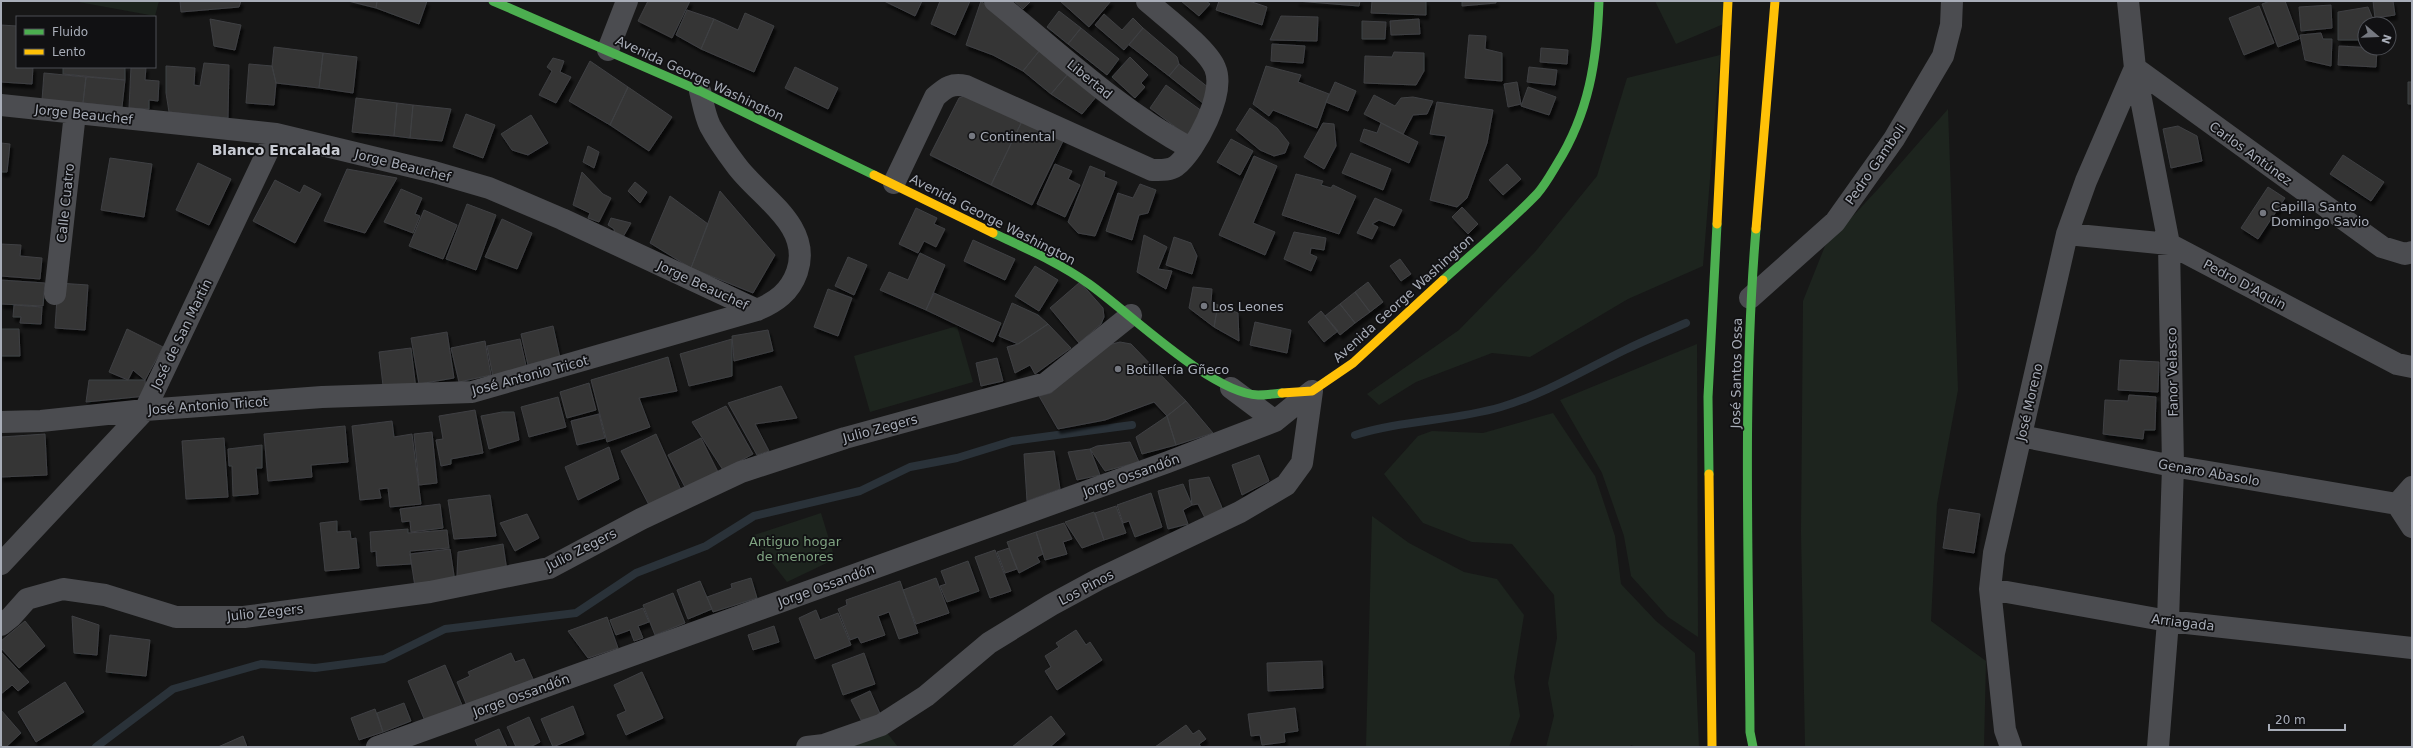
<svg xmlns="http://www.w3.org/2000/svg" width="2413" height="748" font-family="'DejaVu Sans',sans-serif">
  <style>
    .green { fill: #1d241e }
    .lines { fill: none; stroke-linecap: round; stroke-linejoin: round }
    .stream { stroke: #2a3239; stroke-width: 8 }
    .building { fill: #353536; stroke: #3f4043; filter: url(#shadow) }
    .street { stroke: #4b4c50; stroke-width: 22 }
    .fast { stroke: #4caf50; stroke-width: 9 }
    .slow { stroke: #ffc107; stroke-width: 9 }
    .poi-dot { fill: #757880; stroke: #111113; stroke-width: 1.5 }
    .labels { text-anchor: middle; stroke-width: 3.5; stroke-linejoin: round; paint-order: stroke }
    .street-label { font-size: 13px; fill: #a8adb8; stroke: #111113 }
    .poi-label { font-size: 13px; fill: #a8adb8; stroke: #111113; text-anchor: start }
    .park-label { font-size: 13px; fill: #7fa381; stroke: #111113 }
    .neighbourhood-label { font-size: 14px; font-weight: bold; fill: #c9ccd4; stroke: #111113 }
  </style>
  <defs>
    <filter id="shadow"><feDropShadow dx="2.5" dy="4.5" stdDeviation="1" flood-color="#0009"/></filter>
  </defs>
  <rect width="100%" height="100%" fill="#171717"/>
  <path class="green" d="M73,1H159L155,16Z
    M1655,1H1728L1726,23L1676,44Z
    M1720,55L1703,266L1628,299L1530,357L1492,353L1416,382L1379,405L1367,394L1459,330L1535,252L1597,176L1627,78Z
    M1948,109L1958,390L1937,504L1931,621L1986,661L1984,747H1805L1801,532L1803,301L1825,246L1879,188Z
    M957,326L973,382L870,412L854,356Z
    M1697,344L1698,637L1668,617L1631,576L1624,536L1602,473L1560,400Z
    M1553,413L1595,476L1615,536L1621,584L1656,621L1695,653L1699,747H1636L1631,745L1630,747H1546L1554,716L1548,683L1557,638L1554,595L1512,544L1472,542L1423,523L1384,474L1418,436L1432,431L1483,433Z
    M821,513L835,559L787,582L751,536Z
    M1372,516L1409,543L1464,572L1497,579L1524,615L1514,677L1520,716L1509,747H1366Z
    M881,725L898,747H807Z"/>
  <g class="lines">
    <path class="stream" d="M1355,435C1403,420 1453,421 1501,407C1545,394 1584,370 1625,350C1645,340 1666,332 1686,323
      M96,747L173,689L261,664L315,668L384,659L445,629L576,613L636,573L706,546L754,516L860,491L910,467L957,458L1012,441L1132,425"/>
  </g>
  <path class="building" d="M180,1H241L239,7L181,12Z
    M348,1H377L376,8Z
    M377,1H427L419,24L376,8Z
    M648,1H690L672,38L638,21Z
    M884,1H922L915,16Z
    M940,1H970L955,35L931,24Z
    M981,1L1040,50L1023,71L993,55L966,45Z
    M1014,1H1031L1023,9Z
    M1060,1H1111L1089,27Z
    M1181,1H1206L1210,4L1199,16Z
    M1219,1H1249L1267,7L1262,25L1216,10Z
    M1296,1H1360L1359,6Z
    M1372,1H1426V15L1371,13Z
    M1462,1H1496V3L1462,6Z
    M2270,1H2285L2299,39L2278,47L2262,4Z
    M2373,1H2393L2395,15L2375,18Z
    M2331,5L2332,28L2301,31L2299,7Z
    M2259,6L2274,43L2244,55L2229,18Z
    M2368,7L2375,24H2365V40H2338V12Z
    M687,10L714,19L701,49L676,35Z
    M1059,11L1081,28L1068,44L1047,27Z
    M745,13L774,26L754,72L701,49L714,19L738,30Z
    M1104,14L1122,30L1133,18L1143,28L1124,50L1095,25Z
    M1281,16L1318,17L1317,41L1270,40Z
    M210,19L241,25L235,50L214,46Z
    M1419,19L1420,34L1391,35L1390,21Z
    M1362,21L1386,22L1385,39H1362Z
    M1,25L17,26V67H33L32,84L1,82Z
    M1081,28L1119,59L1107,75L1068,44Z
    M1143,28L1177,57L1179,64L1169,76L1129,45Z
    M2321,33L2323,39H2332L2331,66L2305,60L2300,35Z
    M1469,35L1486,36L1485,49L1502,53V81L1465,78Z
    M1272,44L1305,46L1303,63L1271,61Z
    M2339,46L2377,48L2376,67L2338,65Z
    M274,47L323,53L319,88L276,83L272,66Z
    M1541,48L1568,50L1567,64L1540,62Z
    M1040,50L1068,74L1051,94L1023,71Z
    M1394,52L1424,53V71L1416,85L1364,83L1365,56L1392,57Z
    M323,53L357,57L353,93L319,88Z
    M1130,57L1148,75L1141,83L1145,87L1135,98L1112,77Z
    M553,58L564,61L560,72L571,77L556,103L539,95L552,71L547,67Z
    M590,61L628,87L610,125L569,101Z
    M204,63L229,65L228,118L169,112L166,93V66L195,68L194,85L200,86Z
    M249,64L272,66L276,83L274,105L246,103Z
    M1179,64L1209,88L1204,104L1169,76Z
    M1266,66L1301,75L1298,82L1329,94L1317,128L1273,110L1269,116L1253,104Z
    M63,67H125V80L63,74Z
    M131,67H146L145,80L159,81L158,101L149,100V109L129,108Z
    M795,67L838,88L828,109L785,88Z
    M1529,67L1557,70L1555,85L1527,82Z
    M44,73L86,77L83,103L42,100Z
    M1068,74L1096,97L1082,114L1051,94Z
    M86,77L125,80L122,107L83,103Z
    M1335,82L1356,91L1348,111L1326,102Z
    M1517,82L1521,104L1508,107L1504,84Z
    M2408,82H2412V104H2408Z
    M1166,85L1206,114L1189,137L1150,108Z
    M628,87L672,117L649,151L610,125Z
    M1528,87L1556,97L1549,115L1521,106Z
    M971,93L1023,119L991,185L930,155L959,98Z
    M1374,95L1395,106L1401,98L1413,97L1433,101L1427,114L1413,115L1403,134L1364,114Z
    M356,98L397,103L394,136L352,132Z
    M1437,102L1493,110L1487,143L1467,198L1457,207L1430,200L1446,136L1430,134Z
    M397,103L413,105L410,138L394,136Z
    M413,105L451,109L442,141L410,138Z
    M1250,108L1277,128L1289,143L1285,153L1274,156L1260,150L1236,130Z
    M466,114L495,125L483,158L453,147Z
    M531,115L548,143L528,155L512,150L501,134Z
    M1023,119L1064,139L1032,205L991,185Z
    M1323,123L1334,124L1336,146L1324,169L1304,157Z
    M1381,123L1418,142L1409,163L1360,141L1364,129L1377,133Z
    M2178,126L2197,136L2202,161L2171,168L2163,129Z
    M1231,139L1253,151L1240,175L1217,162Z
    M1,143L10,144L7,172H1Z
    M588,146L599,152L594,168L583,162Z
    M1351,153L1391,169L1383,190L1342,173Z
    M2343,155L2384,182L2371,201L2330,174Z
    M1254,156L1277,166L1253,223L1275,232L1265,255L1219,235Z
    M110,158L152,164L144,217L101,210Z
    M198,163L231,179L209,225L176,210Z
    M1055,164L1072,171L1068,179L1080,185L1065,217L1037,204Z
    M1507,164L1521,179L1503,195L1489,180Z
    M1090,166L1105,172L1104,177L1117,182L1095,236L1078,233L1068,222Z
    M347,169L397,178L365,233L324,221Z
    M582,172L603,194L611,198L599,222L588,218L590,213L573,205Z
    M1296,174L1323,181L1321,185L1331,188L1333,185L1356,196L1339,234L1282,215Z
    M275,180L300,193L304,185L321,194L295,243L253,221Z
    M635,182L647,192L640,203L628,191Z
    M1140,184L1156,190L1148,213L1139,215L1132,240L1106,231L1118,193L1133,198Z
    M2268,187L2285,198L2258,239L2241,228Z
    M401,189L422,198L415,214L420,216L413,233L384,222Z
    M720,191L775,255L753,293L691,268Z
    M670,196L708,224L691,268L650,243Z
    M1375,198L1402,210L1394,226L1379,220L1372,224L1378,227L1372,239L1357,233Z
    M467,204L496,215L476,270L446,259Z
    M1462,207L1478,224L1468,234L1452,217Z
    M916,208L937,218L934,224L945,229L936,247L924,241L918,253L899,244Z
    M424,210L457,225L443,259L409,246Z
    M611,218L631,223L623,237L615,235L614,229L608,225Z
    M502,219L532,233L517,269L485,257Z
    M1294,232L1326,238L1324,250L1311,248L1310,254L1317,257L1311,271L1284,259Z
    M1144,235L1167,247L1158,269L1172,271L1166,289L1137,272Z
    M1174,237L1191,243L1197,256L1192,274L1166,265Z
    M973,240L1015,259L1005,280L964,261Z
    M1,244L21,245L20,256L42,258L40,279L1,276Z
    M920,253L945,265L926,310L880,290L889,272L908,280Z
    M848,257L867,265L854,295L835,286Z
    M1400,259L1411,274L1401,281L1390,266Z
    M1035,266L1058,280L1039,311L1015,296Z
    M1,280L45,283L43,306L1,304Z
    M1080,282L1103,308L1104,317L1101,324L1079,343L1050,308Z
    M1368,282L1383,302L1370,312L1355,292Z
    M58,283L88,285L85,330L55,328Z
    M1193,287L1212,289L1211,302L1218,305L1214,327L1189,308Z
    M828,289L852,298L838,336L814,327Z
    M1355,292L1370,312L1355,323L1340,304Z
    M934,293L1001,323L993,342L926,310Z
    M1012,303L1038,315L1048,324L1018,344L999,336Z
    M1340,304L1355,323L1340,335L1325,316Z
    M14,305L42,307L41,324L20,323L21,317H13Z
    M1218,305L1238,313L1239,341L1214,327Z
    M1321,311L1338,331L1324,342L1308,322Z
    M1255,322L1291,330L1287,353L1250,345Z
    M1048,324L1071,348L1035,374L1030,365L1015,373L1007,347L1018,344Z
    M553,326L560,358L528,365L521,334Z
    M1,329H19L20,356H1Z
    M127,329L163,347L145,380L133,370L128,380L109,372Z
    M768,330L773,351L734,361L732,336Z
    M447,332L454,378L419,384L411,338Z
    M520,339L527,370L493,377L487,346Z
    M732,339V376L689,386L680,354Z
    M485,341L491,375L459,382L451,348Z
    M1120,342L1131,344L1186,401L1167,416L1154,402L1105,420L1058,429L1039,396L1051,393L1108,345Z
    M411,348L416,389L384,394L379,352Z
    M668,357L677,391L639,398L650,427L607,442L591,380Z
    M997,358L1003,381L981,386L976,363Z
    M2120,360L2159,362L2158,392L2118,390Z
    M89,380H145L146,396L86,402Z
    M589,383L596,410L567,418L560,392Z
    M781,386L797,418L755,424L769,451L757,455L728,403Z
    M2129,395L2156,397L2155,430H2144L2143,439L2103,434L2105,400L2128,401Z
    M558,397L566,427L529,437L521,407Z
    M1186,401L1213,433L1176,445L1167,416Z
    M726,406L753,454L723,470L692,422Z
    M475,410L483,453L451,459V464L441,466L436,440L443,439L439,416Z
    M502,412H514L519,440L489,449L481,416Z
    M599,414L605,438L577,445L571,421Z
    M1167,416L1176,445L1142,454L1136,437Z
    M392,421L394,437L412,434L421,504L390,507L388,488L379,489L381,498L360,500L352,426Z
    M345,426L348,462L311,465L312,477L268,481L264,434Z
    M432,432L437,483L419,485L414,434Z
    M45,434L47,475L1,477V437Z
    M656,434L681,490L649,505L621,451Z
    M224,438L228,497L186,499L182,441Z
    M701,438L718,472L686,489L668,455Z
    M1130,442L1139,462L1105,471L1090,449L1097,446Z
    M262,445V468H256L258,494L233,496L232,466H229L228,449Z
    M609,447L619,479L578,500L565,467Z
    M1090,449L1100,475L1077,480L1068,452Z
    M1054,451L1060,489L1027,501L1024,454Z
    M1259,455L1269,481L1242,495L1232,465Z
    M1209,477L1223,510L1205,518L1198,504L1192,505L1189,480Z
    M1183,484L1192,505L1183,510L1188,524L1168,529L1158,491Z
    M1151,493L1162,527L1135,537L1129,521L1123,523L1117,505Z
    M490,495L496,536L454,539L448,500Z
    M440,504L443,528L411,532L410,521L402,522L400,509Z
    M1116,506L1126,533L1104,540L1095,513Z
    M1949,509L1980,514L1974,553L1943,548Z
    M1094,512L1104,540L1082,548L1065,522Z
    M527,514L539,538L515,551L500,523Z
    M337,521V532L350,531L351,539L356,538L359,568L325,571L320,523Z
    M1064,523L1072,539L1063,542L1067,554L1045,560L1036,532Z
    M408,529V533L447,530L449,548L410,551L411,564L377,566L376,551L371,552L370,532Z
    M1036,532L1043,554L1037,557L1040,562L1019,573L1007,542Z
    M503,544L507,571L457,576L458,552Z
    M1009,548L1017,569L1005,573L997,552Z
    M450,549L455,582L415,587L410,554Z
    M995,550L1011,591L990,598L975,557Z
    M968,561L979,591L947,602L940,586L946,584L941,571Z
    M751,578L757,598L713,612L707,597L732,588L731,584Z
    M936,578L949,613L916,624L903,590Z
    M700,581L712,609L688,619L677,590Z
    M900,581L918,633L899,639L889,612L878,616L885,635L861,643L858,637L850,640L838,609L847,605L846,600Z
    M673,593L685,623L655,635L643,605Z
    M643,608L649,622L638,626L643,638L634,641L630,630L616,635L610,620Z
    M816,610L820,620L838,613L851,645L815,659L799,618Z
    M72,616L99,625L97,655L74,653Z
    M607,617L618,648L588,658L568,631Z
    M25,621L45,646L19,668L1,648V641Z
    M774,626L779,642L753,650L748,635Z
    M1076,630L1086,645L1090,642L1102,660L1057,690L1045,671L1051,667L1045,656L1059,647L1056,643Z
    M110,635L150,640L146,676L106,672Z
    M1,652L29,682L18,691L12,685L1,694Z
    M511,653L515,662L524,659L533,679L468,708L457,682L470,676L468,672Z
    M864,653L875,684L843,695L832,665Z
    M1322,661L1323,688L1268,691L1267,663Z
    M445,665L462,705L425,721L408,681Z
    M642,672L663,718L626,735L617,715L626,711L614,685Z
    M65,682L84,712L36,742L18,712Z
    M870,691L881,716L861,720L851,700Z
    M404,703L411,721L383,732L377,713Z
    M573,706L584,734L553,747L541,719Z
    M1295,708L1298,731L1284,733L1285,742L1262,745L1260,735L1251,736L1248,714Z
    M375,709L383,732L359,740L351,718Z
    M1,710L21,733L6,747H1Z
    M1051,716L1065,734L1050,747H1012Z
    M529,717L540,742L530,747H516L507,727Z
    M1186,725L1193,734L1199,730L1206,739L1199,744L1201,747H1155Z
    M499,729L507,747H478L475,740Z
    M243,736L247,747H218Z"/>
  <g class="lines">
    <path class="street" d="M995,1C1058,52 1119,110 1190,148
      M2128,1L2135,68L2169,244L2173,466L2168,621L2158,747
      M608,50L627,1
      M1,105L276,134L434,172L489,188L562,219L757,310
      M894,183L935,97C946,87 952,83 966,86L1152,170C1160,170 1169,171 1176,166C1196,150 1226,93 1215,68C1208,49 1164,16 1147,1
      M2067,234L2169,244L2397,364L2412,367
      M55,294L75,113
      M1750,298L1835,222L1894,139L1943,56L1951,25L1952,1
      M1231,388L1275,421
      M1,422L41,421L145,410L322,397L472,392L757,310C776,302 790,292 797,272C813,225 759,197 736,165C727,153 717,139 710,126C705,116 703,103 700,91
      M2021,436L2173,466L2397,504
      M2397,504L2412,527
      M2397,504L2412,487
      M1,564L145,410L276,134
      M1990,589L2168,621L2412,648
      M1,625L11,617L27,599L63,589L105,595L176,617H244L430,592L549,568L641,519L741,472L845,438L1046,383L1131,315
      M377,747L1168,462L1275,421L1312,391
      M807,747L824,745L881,725L926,696L989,643L1051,605L1099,579L1240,512L1286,485L1302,463L1312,391
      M2011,747L2005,730L1990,589L1994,553L2067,234L2086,181L2135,68L2382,247L2405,254L2412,252"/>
    <path class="fast" d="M493,1L700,91L874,175
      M993,233C1025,248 1060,263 1089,284C1130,313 1211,393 1258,395C1266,395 1274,394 1282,393
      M1443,280C1474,252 1508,224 1537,194C1545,185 1551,174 1557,164C1589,113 1597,60 1599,1
      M1709,474L1708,397L1717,224
      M1753,747L1750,732C1749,564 1742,396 1756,229"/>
    <path class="slow" d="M874,175L993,233
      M1717,224L1728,1
      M1756,229L1775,1
      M1282,393L1312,391L1353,363L1443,280
      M1709,474L1712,747"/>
  </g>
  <g class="poi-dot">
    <circle cx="972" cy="136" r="4"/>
    <circle cx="2263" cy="213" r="4"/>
    <circle cx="1204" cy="306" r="4"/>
    <circle cx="1118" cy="369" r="4"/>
  </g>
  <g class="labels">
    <g class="street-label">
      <text transform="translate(700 78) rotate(25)" y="5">Avenida George Washington</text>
      <text transform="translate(1090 79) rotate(39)" y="5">Libertad</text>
      <text transform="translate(84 114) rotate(6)" y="5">Jorge Beauchef</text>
      <text transform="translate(2251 153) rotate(36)" y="5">Carlos Antúnez</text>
      <text transform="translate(1875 164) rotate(-55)" y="5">Pedro Gamboli</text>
      <text transform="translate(403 165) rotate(14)" y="5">Jorge Beauchef</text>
      <text transform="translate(65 203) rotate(-84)" y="5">Calle Cuatro</text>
      <text transform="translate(993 219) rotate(27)" y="5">Avenida George Washington</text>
      <text transform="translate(2245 284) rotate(28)" y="5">Pedro D'Aquin</text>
      <text transform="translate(703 285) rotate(25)" y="5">Jorge Beauchef</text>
      <text transform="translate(1403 298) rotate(-42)" y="5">Avenida George Washington</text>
      <text transform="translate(181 334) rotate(-64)" y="5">José de San Martín</text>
      <text transform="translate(2172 372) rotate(-91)" y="5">Fanor Velasco</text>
      <text transform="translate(1736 373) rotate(-89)" y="5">José Santos Ossa</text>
      <text transform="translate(530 375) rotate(-15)" y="5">José Antonio Tricot</text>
      <text transform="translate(2029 402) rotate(-77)" y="5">José Moreno</text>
      <text transform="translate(208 405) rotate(-4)" y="5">José Antonio Tricot</text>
      <text transform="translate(880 428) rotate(-15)" y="5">Julio Zegers</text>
      <text transform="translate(2209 472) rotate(10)" y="5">Genaro Abasolo</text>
      <text transform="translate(1131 475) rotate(-20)" y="5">Jorge Ossandón</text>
      <text transform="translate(581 549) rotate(-27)" y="5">Julio Zegers</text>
      <text transform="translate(826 585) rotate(-20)" y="5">Jorge Ossandón</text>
      <text transform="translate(1086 587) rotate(-28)" y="5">Los Pinos</text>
      <text transform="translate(265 612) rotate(-6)" y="5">Julio Zegers</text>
      <text transform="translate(2183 622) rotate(7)" y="5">Arriagada</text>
      <text transform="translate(521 695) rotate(-20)" y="5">Jorge Ossandón</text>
    </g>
    <g class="poi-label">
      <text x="980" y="141">Continental</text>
      <text x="2271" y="211">Capilla Santo<tspan x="2271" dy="15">Domingo Savio</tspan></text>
      <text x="1212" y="311">Los Leones</text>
      <text x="1126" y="374">Botillería Gñeco</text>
    </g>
    <g class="park-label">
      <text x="795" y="546">Antiguo hogar<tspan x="795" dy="15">de menores</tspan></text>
    </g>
    <g class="neighbourhood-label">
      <text x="276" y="155">Blanco Encalada</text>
    </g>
  </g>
  <rect width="2413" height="748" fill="none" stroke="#a8adb8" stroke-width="4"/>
  <rect x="16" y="16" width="140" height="52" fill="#111113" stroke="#4d4f55"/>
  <rect x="24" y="29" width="20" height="6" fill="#4caf50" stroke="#4d4f55"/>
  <text x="52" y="36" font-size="12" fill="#a8adb8">Fluido</text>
  <rect x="24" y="49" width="20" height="6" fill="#ffc107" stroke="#4d4f55"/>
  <text x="52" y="56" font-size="12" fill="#a8adb8">Lento</text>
  <g transform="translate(2377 36) rotate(109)"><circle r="19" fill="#111113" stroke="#4d4f55"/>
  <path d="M0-3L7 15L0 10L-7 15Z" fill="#757880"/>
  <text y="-6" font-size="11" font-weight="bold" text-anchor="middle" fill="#a8adb8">N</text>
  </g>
  <path d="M2269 724v6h76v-6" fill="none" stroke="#a8adb8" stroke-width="2"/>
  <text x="2275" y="724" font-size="12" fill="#a8adb8" stroke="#111113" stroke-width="3" paint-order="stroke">20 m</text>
</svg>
